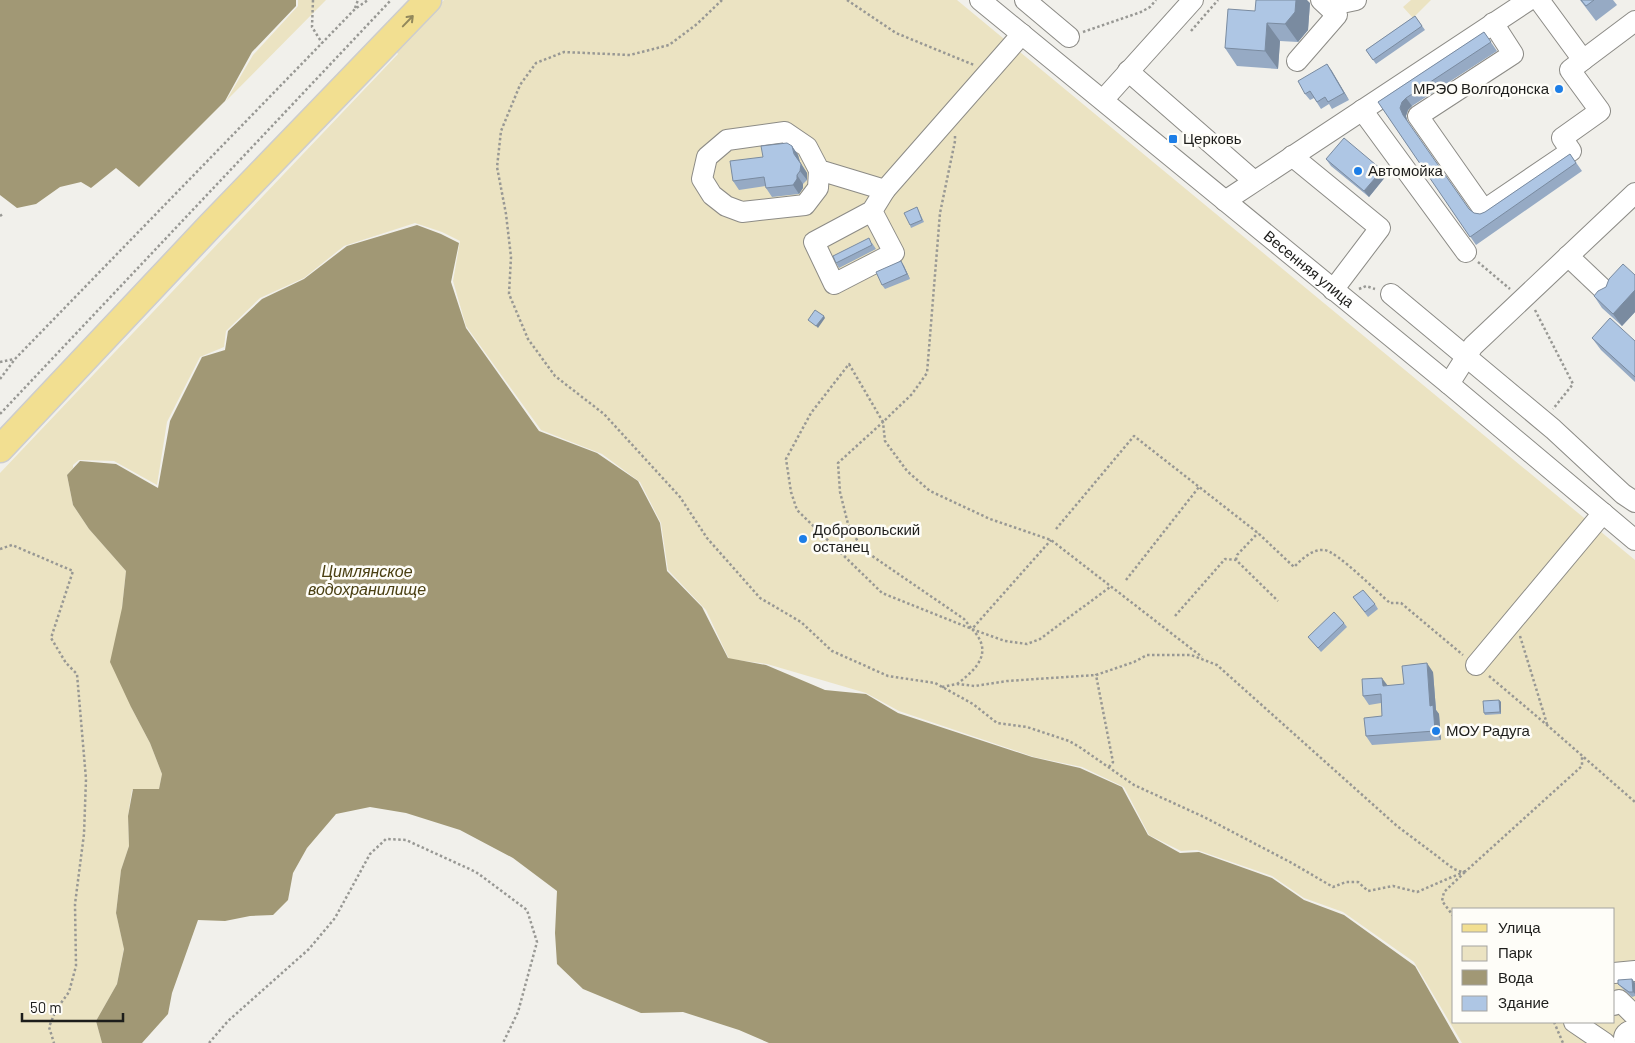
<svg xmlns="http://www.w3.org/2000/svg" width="1635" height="1043" font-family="Barlow,sans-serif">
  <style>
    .green { fill: #ebe3c2; fill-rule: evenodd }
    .water { fill: #a19875 }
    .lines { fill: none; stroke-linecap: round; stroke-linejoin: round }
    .minor-casing { stroke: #8c8b86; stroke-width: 22 }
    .major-casing { stroke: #cdcdcd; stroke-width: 29 }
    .path { stroke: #989894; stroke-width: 2.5; stroke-dasharray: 2.5 2.5; stroke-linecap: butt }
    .minor { stroke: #fff; stroke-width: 20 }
    .major { stroke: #f2df91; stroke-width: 26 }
    .wall { fill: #96aac4 }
    .shaded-wall { fill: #7a8ba0 }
    .building { fill: #aec6e4; stroke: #7a8ba0 }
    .oneway { stroke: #92885c }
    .poi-dot { fill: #1d7ee7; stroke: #fefdf8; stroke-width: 2 }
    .labels { text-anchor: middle; stroke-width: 5; stroke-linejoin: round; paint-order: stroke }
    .poi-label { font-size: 15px; fill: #1d1d1b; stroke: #fefdf8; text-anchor: start }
    .street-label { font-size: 15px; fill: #1d1d1b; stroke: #fefdf8 }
    .water-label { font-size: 16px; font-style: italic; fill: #4b4013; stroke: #fefdf8 }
  </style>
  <rect width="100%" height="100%" fill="#f1f0eb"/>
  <path class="green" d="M298,0H326L226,101L253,55L298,6Z
    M444,0H957L1635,560V1043H1462L1414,962L1343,912L1304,898L1272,876L1197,850L1181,851L1149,835L1124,787L1082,767L1034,757L899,711L866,693L767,664L729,659L706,610L668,570L661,523L640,482L602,454L541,430L466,326L453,281L460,241L442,232L415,223L344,246L304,278L260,298L226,331L224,347L200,357L167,422L157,485L114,461L79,460L73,465V468L67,475L73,505L89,529L126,571L122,608L131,707L150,743L162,774L159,789L132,790L128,816L129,846L121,870L116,913L124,948L117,984L96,1021L102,1043H0V473L398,54L396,51ZM1454,909H1614V1022H1454Z
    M1411,0H1431L1413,18L1403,7Z"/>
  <path class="water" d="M0,0H296V6L252,52L225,101L139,187L116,168L91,188L81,182L60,187L36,204L17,208L0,195Z
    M417,225L441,234L459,243L451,282L466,328L539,431L597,453L638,481L660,523L667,571L702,607L728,658L766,665L825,690L866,694L898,713L1032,757L1080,768L1122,787L1148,835L1180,853L1199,852L1272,878L1304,900L1344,915L1415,966L1459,1043H769L739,1030L683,1012L641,1013L583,989L557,964L555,933L557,891L513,858L460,830L406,813L370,807L336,814L307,848L293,873L288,900L273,915L250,916L225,921L198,920L172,993L168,1014L142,1043H102L96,1021L117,984L124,949L116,913L121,870L129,846L128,816L133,789H159L162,774L150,743L131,707L110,662L122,608L126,571L89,529L73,505L67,475L80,461L116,464L158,488L170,421L202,357L225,350L228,331L262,299L304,279L347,246Z"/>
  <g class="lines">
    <defs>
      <g id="minor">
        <path id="s1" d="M980,0L1449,384L1635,540"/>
        <path d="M1025,0L1069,37"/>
        <path d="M1333,0L1337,4L1356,0"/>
        <path d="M1539,0L1583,60L1635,21"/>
        <path d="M1493,23L1513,54L1418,116L1484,210L1571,151L1562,138L1600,111L1570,70L1583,60"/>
        <path d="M1297,61L1337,15L1321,0"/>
        <path d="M1128,71L1254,181"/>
        <path d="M1103,100L1193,0"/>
        <path d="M1362,110L1466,252"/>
        <path d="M1292,156L1380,228L1333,290"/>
        <path d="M819,170L818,188L805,205L742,212L726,206L712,195L702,179L707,157L727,140L785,132L807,147L819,170L885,190L1022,34"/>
        <path d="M1225,201L1529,0"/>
        <path d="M872,211L814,242L834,284L894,253L872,211L885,190"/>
        <path d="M1568,256L1606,292"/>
        <path d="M1391,294L1553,429L1623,494L1635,502"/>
        <path d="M1449,384L1473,346L1635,193"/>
        <path d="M1476,665L1603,513"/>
        <path d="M1614,973L1635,971"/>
        <path d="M1614,1005L1619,1000L1635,1016"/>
        <path d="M1574,1022L1605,1043"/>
        <path d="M1625,1043C1622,1035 1627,1030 1635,1031"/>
      </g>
      <path id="major" d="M0,449L210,226L428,0"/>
    </defs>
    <use href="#minor" class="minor-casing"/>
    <use href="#major" class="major-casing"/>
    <path class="path" d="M313,0L312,27L322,43
      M722,0L697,24L669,45L630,55L564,52L536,63L520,85L501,131L497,167L506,214L511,257L509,294L528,339L555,376L604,414L680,497L707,538L760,598L801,622L832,651L888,676L935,683L973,704L997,723L1027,727L1069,741L1081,748L1134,785L1204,817L1290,862L1333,887L1346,882H1358L1368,891L1393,886L1417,892L1466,871L1444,892L1442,901L1454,917
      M847,0L896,33L974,65
      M355,8L358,0
      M1191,31L1218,0
      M1083,32L1141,12L1150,7L1156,0
      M955,136V141L940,213L927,373L912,394L883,422L849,364L811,413L786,459L791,492L797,510L882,593L977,631L1005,641L1027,644L1040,639L1110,587
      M0,216L4,213
      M1478,262L1510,289
      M1359,289L1366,286L1375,289
      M1535,310L1573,384L1553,409
      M0,362L14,359
      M0,379L15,359L322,43L355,9L368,0
      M0,414L391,0
      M1056,529L1134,436L1258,533L1294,567C1302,559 1312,549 1324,550C1337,551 1378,593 1390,603H1401L1463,655
      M0,549L12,545L73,571L51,638L66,663L77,674L86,779L84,834L75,904L76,966L69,992L56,1010L49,1027L54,1043
      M1236,560L1237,555L1258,533
      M1126,580L1199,487
      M1175,616L1225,559L1236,560L1278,601
      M971,628L964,619L862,549L848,524L840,492L838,463L883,422L885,441L907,471L930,491L990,519L1051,540L1202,657
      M1520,636L1547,724
      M1489,676L1547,725L1635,802
      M957,684C977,669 994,652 972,629L1051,540
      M942,687L957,684L975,686L1007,681L1096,675
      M1109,767L1113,762L1096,675L1134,662L1147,655H1191L1217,665L1397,826L1454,869L1462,872L1466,871L1582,766V756
      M1554,1022L1563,1043
      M209,1043L228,1021L309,949L335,918L370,854L386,839L406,840L476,872L527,910L537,942L518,1012L503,1043"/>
    <use href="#minor" class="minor"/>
    <use href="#major" class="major"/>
  </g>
  <path class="wall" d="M1580,0H1613L1617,5L1596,21Z
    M1310,3L1308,30L1298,42L1280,41L1278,69L1237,66L1225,48L1255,11Z
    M1415,16L1425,30L1376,64L1366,50Z
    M1484,32L1497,51L1412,106L1408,110L1406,116L1408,123L1469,209L1474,213L1480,214L1485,212L1570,154L1582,171L1476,245L1378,102Z
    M1327,64L1349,100L1332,109L1329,104L1321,109L1314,98L1310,100L1305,94Z
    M792,146L798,155L800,162L807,173V180L803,184V188L799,194L772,197L766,188V186L739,190L733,181Z
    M1326,159L1382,170L1386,176L1369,197L1331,166Z
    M917,207L924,222L911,228L910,225Z
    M872,243L876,249L839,268L836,263Z
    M901,261L904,266L910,279L885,289L882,285Z
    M1635,275V312L1622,326L1602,308L1594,296Z
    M1592,338L1635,341V382L1601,350Z
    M1353,597L1375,604L1378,609L1368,617Z
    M1344,623L1347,627L1321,652L1308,637Z
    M1433,672L1436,710L1439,714L1441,740L1372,745L1366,736L1382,716L1381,703L1369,705L1363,696L1388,686L1404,684Z
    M1499,700L1501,702V714L1485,715L1484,713Z
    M1632,979L1635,983V996L1632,997L1622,988L1618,984Z"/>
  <path class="shaded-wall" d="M1296,0H1307L1310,3L1308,30L1298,42L1285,24Z
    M1267,23L1280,41L1278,69L1265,51Z
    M1327,64L1332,71L1349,100L1344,93Z
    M1406,98L1412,106L1408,110L1406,116L1408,123L1403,115L1400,108L1402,102Z
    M792,146L798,155L800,162L807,173V180L800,171Z
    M1382,170L1386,176L1369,197L1364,191Z
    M797,175L803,184V188L799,194L793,185Z
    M901,261L904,266L910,279L907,274Z
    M1635,290V312L1622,326L1613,314Z
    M824,316L825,318L818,328L816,326Z
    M1427,663L1433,672L1436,710L1439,714L1441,740L1435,731L1430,706Z
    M1382,678L1388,686H1383Z
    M1499,700L1501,702V714L1500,712Z
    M1632,979L1635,983V994L1633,992Z"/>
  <path class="building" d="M1256,0H1296L1295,12L1285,24L1267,23L1265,51L1225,48L1228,9L1255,11Z
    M1581,0H1594L1586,6Z
    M1415,16L1422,26L1373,60L1366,50Z
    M1484,32L1491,42L1406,98L1402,102L1400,108L1403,115L1469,209L1474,213L1480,214L1485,212L1570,154L1576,163L1470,237L1378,102Z
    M1327,64L1344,93L1328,102L1325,97L1317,102L1310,91L1305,94L1298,81Z
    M1344,138L1382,170L1364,191L1326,159Z
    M787,143L792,146L794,154L801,164L800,171L797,175V179L793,185L766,188L764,177L733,181L730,161L763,157L761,146Z
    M917,207L922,220L910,225L904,213Z
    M869,238L872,245L836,263L833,256Z
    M901,261L907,274L882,285L876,272Z
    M1623,264L1635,275V290L1613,314L1594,296L1598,291L1606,287L1609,279Z
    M815,310L824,316L816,326L808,320Z
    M1610,318L1635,341V377L1592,338Z
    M1363,590L1375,604L1365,612L1353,597Z
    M1334,612L1344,623L1318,648L1308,637Z
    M1427,663L1430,706L1433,705L1435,731L1366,736L1364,718L1382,716L1381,694L1363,696L1362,679L1382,678L1383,686L1404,684L1402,666Z
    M1499,700L1500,712L1484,713L1483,701Z
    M1632,979L1633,992H1629L1618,984V980Z"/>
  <defs><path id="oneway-shaft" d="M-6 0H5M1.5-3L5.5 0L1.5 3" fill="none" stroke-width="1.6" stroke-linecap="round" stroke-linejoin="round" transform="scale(1.25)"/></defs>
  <use class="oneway" href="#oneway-shaft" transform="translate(408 21) rotate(-46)"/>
  <g class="poi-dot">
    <circle cx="1559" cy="89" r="5"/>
    <rect x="1168" y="134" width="10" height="10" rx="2.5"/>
    <circle cx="1358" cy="171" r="5"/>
    <circle cx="803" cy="539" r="5"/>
    <circle cx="1436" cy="731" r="5"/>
  </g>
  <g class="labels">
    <g class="poi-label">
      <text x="1549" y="94" text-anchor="end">МРЭО Волгодонска</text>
      <text x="1183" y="144">Церковь</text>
      <text x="1368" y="176">Автомойка</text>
      <text x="813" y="535">Добровольский<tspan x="813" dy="17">останец</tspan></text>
      <text x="1446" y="736">МОУ Радуга</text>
    </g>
    <g class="street-label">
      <text dy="5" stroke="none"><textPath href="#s1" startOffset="425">Весенняя улица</textPath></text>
    </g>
    <g class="water-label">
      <text x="367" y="577">Цимлянское<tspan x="367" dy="18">водохранилище</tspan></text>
    </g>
  </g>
  <rect x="1452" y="908" width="162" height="115" fill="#fefdf8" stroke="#a4a3a0"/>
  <rect x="1462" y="924" width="25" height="8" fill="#f2df91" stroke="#a4a3a0"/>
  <text x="1498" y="933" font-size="15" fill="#1d1d1b">Улица</text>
  <rect x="1462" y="946" width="25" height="15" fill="#ebe3c2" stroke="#a4a3a0"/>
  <text x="1498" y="958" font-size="15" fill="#1d1d1b">Парк</text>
  <rect x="1462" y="970" width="25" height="15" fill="#a19875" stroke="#a4a3a0"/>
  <text x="1498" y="983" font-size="15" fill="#1d1d1b">Вода</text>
  <rect x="1462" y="996" width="25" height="15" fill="#aec6e4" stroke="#a4a3a0"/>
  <text x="1498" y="1008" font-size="15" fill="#1d1d1b">Здание</text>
  <path d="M22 1013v8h101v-8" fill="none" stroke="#1d1d1b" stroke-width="2.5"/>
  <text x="30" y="1013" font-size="15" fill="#1d1d1b" stroke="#fefdf8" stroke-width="4" paint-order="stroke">50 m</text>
</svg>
